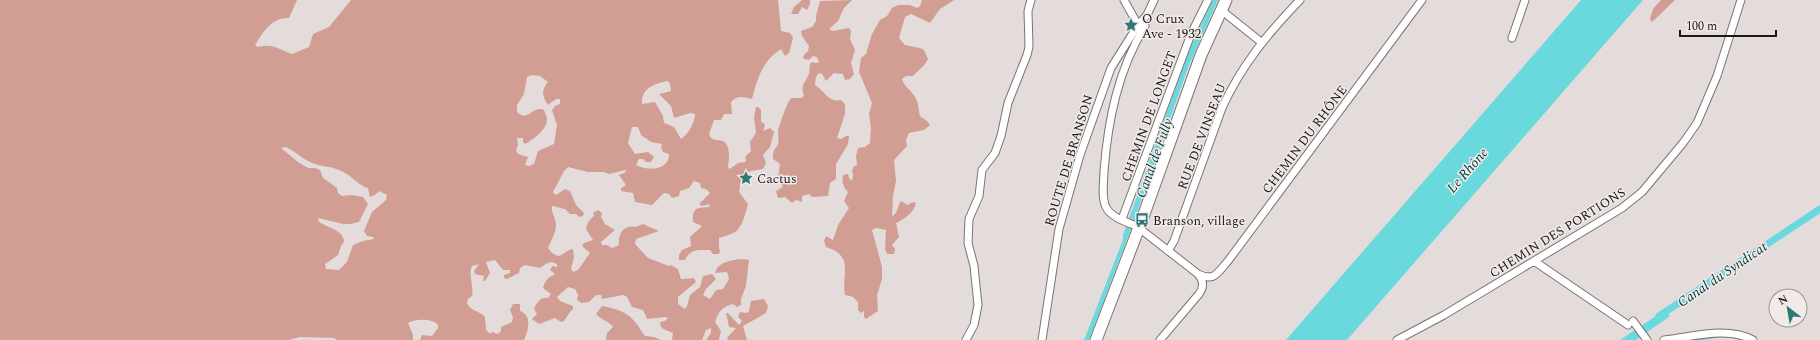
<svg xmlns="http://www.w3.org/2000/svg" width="1820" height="340" font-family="Spectral,serif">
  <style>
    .green { fill: #d29d93; fill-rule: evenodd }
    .water { fill: #69d9dd }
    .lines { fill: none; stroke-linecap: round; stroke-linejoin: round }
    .stream { stroke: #69d9dd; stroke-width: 2 }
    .canal { stroke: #69d9dd; stroke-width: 7 }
    .street-casing { stroke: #7a7371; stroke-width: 9 }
    .secondary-casing { stroke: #7a7371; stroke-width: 13 }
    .street { stroke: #fff; stroke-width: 7 }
    .secondary { stroke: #fff; stroke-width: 11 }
    .labels { text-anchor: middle; stroke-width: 3; stroke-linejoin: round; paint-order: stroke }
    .poi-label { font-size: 13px; fill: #1a1717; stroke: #f1eae8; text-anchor: start }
    .street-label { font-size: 13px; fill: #1a1717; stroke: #f1eae8 }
    .water-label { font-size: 14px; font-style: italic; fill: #00393b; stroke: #f1eae8 }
  </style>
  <rect width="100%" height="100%" fill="#e4dcdb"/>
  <path class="green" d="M0,0H297L289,18C271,18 264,31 255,45L258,47C274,43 279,50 292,54L309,47L313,34L329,27L351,0H778L781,31L790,33L793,38L789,53L785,56L781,49C762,61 757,80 752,99C743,97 738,95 731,102L732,114H724L721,120H714L709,134C712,142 717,139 723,141C731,145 729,160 728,167L730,169L738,163L745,162L746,160L745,157L751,151L750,142L756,133L754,117L756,107H758L761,110V121L765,125L763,131L770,128L774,132L770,147L763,155L766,163L763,169L746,172L741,180L739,192L748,204C746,212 742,228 735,232C730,235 724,236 719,238V248L720,251L719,254H713L710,250C698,250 691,248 685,260H679V255L682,250L691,246L690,237L702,226L693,222C692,207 697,208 709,207L710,204L702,206L699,204L710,193L706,189L701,188L700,183L694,181L689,188L680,191L679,196L672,198L669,194L664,193L652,205L635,202L633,193L621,191V188L626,185L619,175L626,172L625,170L609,174L604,172H588L568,167L564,171L553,192L556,195L565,189L570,191L576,205L584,213L583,216L579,217L576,214H570L565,209L552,206C551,214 556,218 556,225C556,232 551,241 548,248L552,253L558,256C564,255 566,250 573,249L574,258L571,268L573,272L578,270L590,253L582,246L584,243L593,240L586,229C587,223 589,220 594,216L593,213L598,210L602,213L601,217L605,224L615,230L601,242L602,245H607L612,248L619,245C618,233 624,224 636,227L643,224L659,231L636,239L635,244L648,258L669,266L671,265L678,269L681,279L694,278L696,282L678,297V304L685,309L687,306L690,295L700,287L703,276L712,274L716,279L706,289L703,295L710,299L716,290L723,289L729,279L727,272L715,273C716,271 717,268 718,267C724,260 742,258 749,260L746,286L741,299V305L737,307L733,304C723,306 718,312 715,322L721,331L719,340H706L711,333V328L706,330L702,340H672L673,333C667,330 660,330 660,322L665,321L668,318L665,317L647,319L643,310L632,307L627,297L623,295L602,299L601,295H596L589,302L581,303L577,300L578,295L575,289L568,287L557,297L560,301L573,306V309L570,312L564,321L561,322L555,318L539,324L532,319L537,314L534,309C537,302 541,297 548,298L551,294L543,288C545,280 548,278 555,274L550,270L552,266L557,267V264C549,260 547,264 540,268L525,265L520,268L519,273L507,279L504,278V275L510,273V270H503L495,260L486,262L490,273L485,281H483L484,276L475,274L474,271L479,264L472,266C468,275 474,286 472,296L468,299L467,303C471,312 479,310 485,317L486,330L490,334L492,332L498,334L501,331V327L512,322L513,317L510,310L513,304H520V311C533,316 528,331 524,340H420L422,335L432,336L438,328V325C432,318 416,319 408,323L413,335V340H337L334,338L300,337L288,340H0ZM532,75L540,76L548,82C541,90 542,96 548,105L556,99H560V104L555,106L552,110L557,125L554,144L538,151L534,164L529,166L525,165L528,157L518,154L516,150L518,145L517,138H523V142L525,144C533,140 547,129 547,120C547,117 545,113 544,110C532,105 529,123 517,112V105L524,94L527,77ZM667,81L670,83L671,91L659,94L671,106L674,118L690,113L695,114C695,122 688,135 681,139L674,127L664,123L663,116L655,102L642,104C641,88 654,84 667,81ZM632,127H638L641,135L651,142L662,144L661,148L663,152L669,154C669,171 648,171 636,165L639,159H643L646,162H651L654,157L648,152L635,154L628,143ZM286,147C295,151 301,158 310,162C322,168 332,165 345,173C354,178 358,185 368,188L370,197L375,195L379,191L387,195L386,200L372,212L364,231L367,236L373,237L374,239L363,241L353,245L347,262L339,270L326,269L325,264L338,255L341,246L344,242C344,230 328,228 319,222L318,218L343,224H350L359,222L368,204L363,197L352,195L342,196L338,193L337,188L323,178L320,170L315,168H308L298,162L281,148Z
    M802,0H810V4L807,10L802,7L798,14H791L794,7Z
    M852,0L844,8L838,21L829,29L833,31L849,28L851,31L850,39L855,50L851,63L854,74L850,79L845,80L843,74L834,73L826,81L822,74L819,73L816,77L815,85C825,91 828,103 841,100L845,104V114L837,138L841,139L846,136H849L848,144L836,164V179L830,183L828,196L812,197L809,194L802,196V202L796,200L792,203L785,197L778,198L776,191L783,187L778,179L780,164L773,159C773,148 775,151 778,144C779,140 778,135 778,131C781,121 785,107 791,98H801L804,96C800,85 805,83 809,74C810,71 809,67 810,64L812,62L816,63L819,62L817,57L813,56L809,60L804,59L803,56L808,51L809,46L802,36L801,31L812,27L816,21V16L820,1Z
    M922,0H954L940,9L930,23L911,14L905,17L899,38L905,45L920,48L924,50L928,59L925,64L913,76H906L902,79C905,88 911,90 915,97C919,103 918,110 920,116L927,121L930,125L924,130L909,133L906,140L907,146L894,160L896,181L893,196L892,216C899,213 897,205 901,201L907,205L913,202L916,203C914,213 904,219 896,223L899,237L892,245L895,249L894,254H887L885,249L886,230L876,228L872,230L882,267V279L877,295L878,311L866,319L864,317V311L861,313L858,310V302L853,297L845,295C841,274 855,256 826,247L824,241L826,236L833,240L838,225L849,208L844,201L848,192C843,187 842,183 843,175L848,174L849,178L852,181L853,175L852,171L854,166L857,165L856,156L858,148L865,147L870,143L871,128L869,114L872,103L859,72L861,58L866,54L872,34L880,20L887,16L892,8L898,5H910L917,8L920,6Z
    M1661,0H1675L1652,22L1650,19L1653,9Z
    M764,299L768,306L766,313L743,326L747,340H728L727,338L736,328L729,327L726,313H728L739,325L742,321L738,317L740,312L747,313L749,311L751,301Z
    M602,306C616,309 627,311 636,323C640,327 641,332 645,336L654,337L661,340H606L607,333L613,327C609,321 601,320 596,314Z"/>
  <path class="water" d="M1213,0H1218L1189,65L1135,218L1089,340H1084L1123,240V235L1131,213L1188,53Z
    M1581,0H1643L1347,340H1286Z
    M1665,310L1670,316L1636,340H1620Z"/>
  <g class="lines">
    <path class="stream" d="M1695,340L1723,336"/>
    <path class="canal" d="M1659,316L1820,209"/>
    <defs>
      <path id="street" d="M1124,0L1138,25
        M1221,10L1261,42
        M1512,38L1525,0
        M1122,219L1191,34L1208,0
        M1139,227C1129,223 1111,218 1106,207C1101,197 1104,182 1104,171C1108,120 1118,70 1145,26L1142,22
        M1139,228L1198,274C1204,281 1204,287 1199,294L1160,340
        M1168,251L1174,241L1222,108C1241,66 1268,33 1300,0
        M1534,261L1628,325
        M1198,274C1215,282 1217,273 1228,261L1422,0
        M1633,321L1647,340
        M966,340L974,325L978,305L974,266L968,243L969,219L979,196L982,170L995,153L1001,136L1008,103L1027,55L1029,47L1028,11L1031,0
        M1042,340L1059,229L1080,155L1111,68L1138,25L1147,15L1154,0
        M1397,340L1444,315L1534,261L1622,208L1642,192L1683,143L1697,123L1717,76L1741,0
        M1664,340C1693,337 1726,326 1753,340"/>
      <path id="secondary" d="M1096,340L1143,217L1201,55L1226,0"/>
    </defs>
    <use href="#street" class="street-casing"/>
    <use href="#secondary" class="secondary-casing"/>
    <use href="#street" class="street"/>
    <use href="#secondary" class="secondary"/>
  </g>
  <defs>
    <symbol id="sight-bare" viewBox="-9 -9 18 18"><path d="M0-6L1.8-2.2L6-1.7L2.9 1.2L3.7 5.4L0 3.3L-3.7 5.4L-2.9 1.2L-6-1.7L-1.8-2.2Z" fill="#2e787a" stroke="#f1eae8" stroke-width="2.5" paint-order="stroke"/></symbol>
    <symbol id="bus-bare" viewBox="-9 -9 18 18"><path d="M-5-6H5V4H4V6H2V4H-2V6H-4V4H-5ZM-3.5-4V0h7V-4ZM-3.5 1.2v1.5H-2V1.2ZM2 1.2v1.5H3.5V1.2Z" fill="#2e787a" stroke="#f1eae8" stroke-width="2.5" paint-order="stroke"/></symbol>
  </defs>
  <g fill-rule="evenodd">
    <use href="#sight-bare" x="1121" y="15" width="20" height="20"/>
    <use href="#sight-bare" x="736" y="168" width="20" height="20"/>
    <use href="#bus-bare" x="1132" y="210" width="20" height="20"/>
  </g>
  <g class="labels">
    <g class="poi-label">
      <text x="1142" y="23">O Crux<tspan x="1142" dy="15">Ave - 1932</tspan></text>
      <text x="757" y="183">Cactus</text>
      <text x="1153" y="225">Branson, village</text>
    </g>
    <g class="street-label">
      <text transform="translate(1148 116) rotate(-70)" y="5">CHEMIN DE LONGET</text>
      <text transform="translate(1201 136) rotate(-69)" y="5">RUE DE VINSEAU</text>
      <text transform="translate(1304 139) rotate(-53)" y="5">CHEMIN DU RHÔNE</text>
      <text transform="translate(1068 160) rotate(-73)" y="5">ROUTE DE BRANSON</text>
      <text transform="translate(1557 232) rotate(-32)" y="5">CHEMIN DES PORTIONS</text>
    </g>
    <g class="water-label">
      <text transform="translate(1154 158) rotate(-70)" y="5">Canal de Fully</text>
      <text transform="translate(1467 170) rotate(-49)" y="5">Le Rhône</text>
      <text transform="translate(1722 274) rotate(-34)" y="5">Canal du Syndicat</text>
    </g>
  </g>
  <g transform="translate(1788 308) rotate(329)"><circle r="19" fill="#f1eae8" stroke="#9b9694"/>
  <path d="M0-3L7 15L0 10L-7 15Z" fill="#2e787a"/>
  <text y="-6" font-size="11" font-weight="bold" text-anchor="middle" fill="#1a1717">N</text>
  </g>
  <path d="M1680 30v6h96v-6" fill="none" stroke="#1a1717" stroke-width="2"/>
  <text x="1686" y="30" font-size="12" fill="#1a1717" stroke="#f1eae8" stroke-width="3" paint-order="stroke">100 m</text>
</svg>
